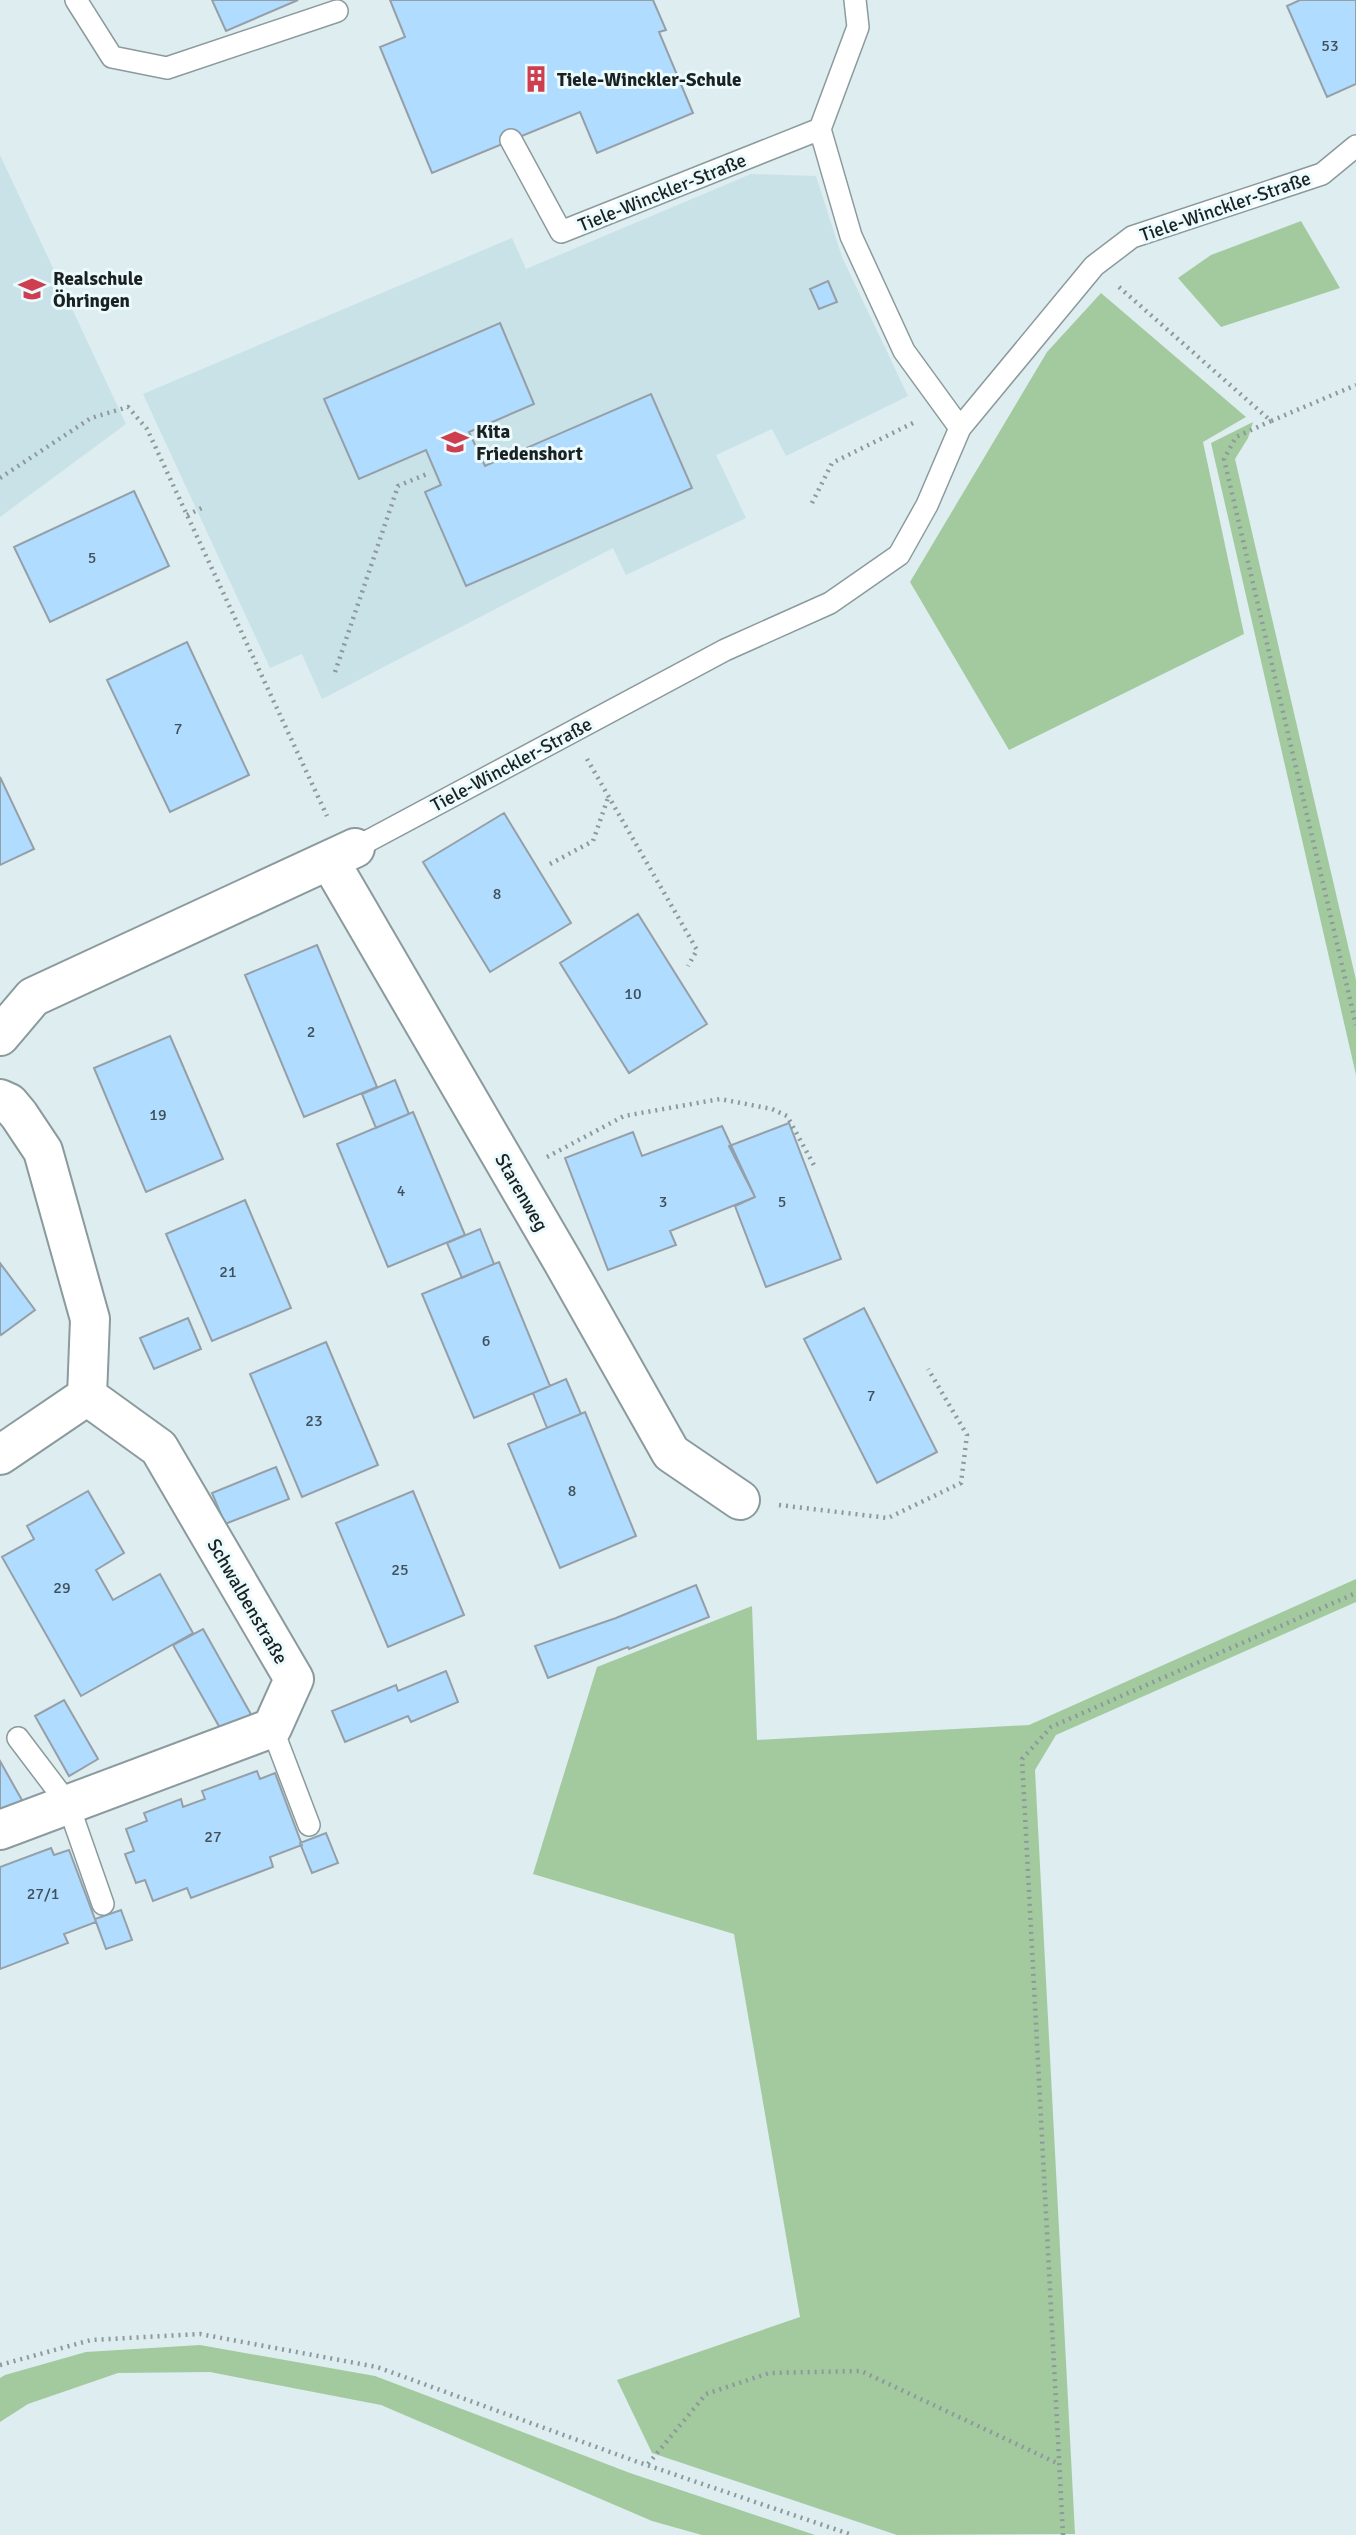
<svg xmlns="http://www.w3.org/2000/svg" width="1356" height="2535" font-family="Signika,sans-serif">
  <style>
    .built { fill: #c9e2e7 }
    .green { fill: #a3ca9e }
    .building { fill: #b0dcff; stroke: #959fa8; stroke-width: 2 }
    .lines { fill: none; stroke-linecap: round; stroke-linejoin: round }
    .service-casing { stroke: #8b9a9d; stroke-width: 24 }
    .minor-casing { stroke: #8b9a9d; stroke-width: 42 }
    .path { stroke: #8d999c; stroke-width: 4.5; stroke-dasharray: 2 5; stroke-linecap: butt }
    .service { stroke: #fff; stroke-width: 21 }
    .minor { stroke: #fff; stroke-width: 38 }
    .labels { text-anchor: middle; stroke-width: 6; stroke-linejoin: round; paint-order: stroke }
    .number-label { font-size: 16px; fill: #405059 }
    .poi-label { font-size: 19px; font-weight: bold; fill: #1b2122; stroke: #eafafd; text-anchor: start }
    .street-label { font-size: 19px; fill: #1b2122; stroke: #eafafd }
  </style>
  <rect width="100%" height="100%" fill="#ddedf0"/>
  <path class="built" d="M0,155L126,424L0,517Z
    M751,174L816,176L842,257L908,396L786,456L772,429L716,455L746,518L626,575L613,548L322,699L302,654L270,668L143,394L512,238L526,269Z"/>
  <path class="green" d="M1301,221L1340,288L1221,327L1178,278L1211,255Z
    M1101,293L1246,417L1203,442L1244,634L1009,750L910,582L1047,352Z
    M1253,422L1248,438L1235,459L1356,980V1075L1211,443Z
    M1356,1579V1602L1056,1735L1035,1770L1075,2534L897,2535L652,2453L617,2380L800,2317L734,1934L533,1874L597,1667L752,1606L757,1740L1029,1725Z
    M200,2345L375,2376L630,2473L815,2535H702L652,2521L381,2405L210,2372L118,2373L28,2404L0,2422V2378L5,2375L86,2352Z"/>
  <path class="building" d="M212,0H298L226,31Z
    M390,0H653L666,30L659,32L693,113L597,153L580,112L432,173L380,47L405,37Z
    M1300,0H1356V84L1327,97L1287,6Z
    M828,281L837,302L819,309L810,289Z
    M500,323L534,404L469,432L485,466L651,394L692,488L466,586L425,492L441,485L426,450L359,479L324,399Z
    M134,491L169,566L50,622L14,547Z
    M187,642L249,775L170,812L107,680Z
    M0,777L34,849L0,865Z
    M504,813L571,923L490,972L423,862Z
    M638,914L707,1024L629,1073L560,963Z
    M317,945L377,1087L304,1117L245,975Z
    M170,1036L223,1159L146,1192L94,1068Z
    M395,1080L409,1114L376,1128L362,1094Z
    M413,1112L465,1235L388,1267L337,1144Z
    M789,1123L841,1259L766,1287L735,1206L755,1197L729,1146Z
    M722,1126L755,1197L670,1231L676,1245L608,1270L565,1158L633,1132L642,1156Z
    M245,1200L291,1308L212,1341L166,1234Z
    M480,1229L494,1264L462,1278L447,1243Z
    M499,1262L550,1386L474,1418L422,1294Z
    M0,1263L35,1310L1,1335L0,1333Z
    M864,1308L937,1452L877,1483L804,1339Z
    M188,1318L201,1349L154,1369L140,1338Z
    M326,1342L378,1465L302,1497L250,1374Z
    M566,1379L581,1414L547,1428L533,1393Z
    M585,1412L636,1536L560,1568L508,1444Z
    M276,1467L289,1499L225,1524L212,1493Z
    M88,1491L124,1553L96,1570L113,1600L160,1574L193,1633L81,1696L2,1557L34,1539L27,1526Z
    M413,1491L464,1615L388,1647L336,1523Z
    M696,1585L709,1617L629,1649L628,1647L548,1678L535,1646L616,1618Z
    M203,1629L253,1718L224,1735L173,1645Z
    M446,1671L458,1702L411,1722L408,1716L345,1742L332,1711L396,1685L398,1691Z
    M64,1700L98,1759L69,1776L35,1716Z
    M0,1761L23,1802L0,1816Z
    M257,1771L260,1779L275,1773L302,1845L270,1857L273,1867L191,1898L187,1888L153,1901L145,1880L136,1883L125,1854L134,1851L126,1829L147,1821L144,1813L181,1799L183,1807L205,1799L202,1791Z
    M326,1833L338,1863L312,1873L300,1843Z
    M51,1848L54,1855L69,1850L96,1922L64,1934L68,1943L0,1969V1867Z
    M121,1910L132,1940L106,1949L95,1919Z"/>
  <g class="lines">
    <defs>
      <path id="service" d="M76,0L112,57L167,68L337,11
        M855,0L858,27L820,129L851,236L904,351L960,428
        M511,140L561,232L820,129
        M355,848L725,650L830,603L899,555L927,505L960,428L1094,266L1132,237L1322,174L1356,146
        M272,1728L309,1825
        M18,1738L68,1804L103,1904"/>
      <path id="minor" d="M329,860L563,1262L671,1453L740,1500
        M0,1036L33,997L355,848
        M0,1099L9,1103L19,1115L43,1151L90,1319L87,1396L0,1455
        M0,1830L272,1728L294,1679L159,1448L87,1396"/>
    </defs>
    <use href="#service" class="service-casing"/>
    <use href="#minor" class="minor-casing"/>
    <path class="path" d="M1119,287L1271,421L1356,385
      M1271,421L1236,437L1224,459L1356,1025
      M0,478L91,418L128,407L147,429L327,816
      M812,503L832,463L917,421
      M187,515L204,507
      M335,672L398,486L427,474
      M587,759L697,950L688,966
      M550,864L593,841L608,798
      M547,1157L624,1116L720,1099L772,1109L787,1116L815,1167
      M779,1505L888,1518L961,1483L967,1435L928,1369
      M0,2365L91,2340L200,2334L377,2367L635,2461L852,2535
      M648,2464L706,2394L769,2373L861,2371L1059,2464
      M1063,2535L1022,1759L1051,1727L1356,1593"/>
    <use href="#service" class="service"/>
    <use href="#minor" class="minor"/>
  </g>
  <defs>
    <symbol id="building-bare" viewBox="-9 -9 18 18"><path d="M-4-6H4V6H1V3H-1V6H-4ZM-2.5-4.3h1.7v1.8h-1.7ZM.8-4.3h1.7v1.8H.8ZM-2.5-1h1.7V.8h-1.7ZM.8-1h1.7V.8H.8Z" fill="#ce3e4f" stroke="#eafafd" stroke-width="2.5" paint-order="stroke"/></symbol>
    <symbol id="school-bare" viewBox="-9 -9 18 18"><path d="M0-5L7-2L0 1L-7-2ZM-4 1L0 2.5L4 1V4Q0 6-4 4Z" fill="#ce3e4f" stroke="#eafafd" stroke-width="2.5" paint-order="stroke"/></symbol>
  </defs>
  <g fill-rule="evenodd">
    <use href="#building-bare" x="517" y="60" width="38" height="38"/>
    <use href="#school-bare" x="13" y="270" width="38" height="38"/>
    <use href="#school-bare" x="436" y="423" width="38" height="38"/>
  </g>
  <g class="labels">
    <g class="number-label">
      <text x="1330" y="51">53</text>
      <text x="92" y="563">5</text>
      <text x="178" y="734">7</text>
      <text x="497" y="899">8</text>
      <text x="633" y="999">10</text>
      <text x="311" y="1037">2</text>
      <text x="158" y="1120">19</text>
      <text x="401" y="1196">4</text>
      <text x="663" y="1207">3</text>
      <text x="782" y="1207">5</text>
      <text x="228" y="1277">21</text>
      <text x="486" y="1346">6</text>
      <text x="871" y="1401">7</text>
      <text x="314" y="1426">23</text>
      <text x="572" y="1496">8</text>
      <text x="400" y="1575">25</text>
      <text x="62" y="1593">29</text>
      <text x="213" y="1842">27</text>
      <text x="43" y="1899">27/1</text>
    </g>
    <g class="poi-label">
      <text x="557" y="86">Tiele-Winckler-Schule</text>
      <text x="53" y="285">Realschule<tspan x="53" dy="22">Öhringen</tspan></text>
      <text x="476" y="438">Kita<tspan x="476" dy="22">Friedenshort</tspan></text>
    </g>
    <g class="street-label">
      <text transform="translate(662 192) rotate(-22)" y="7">Tiele-Winckler-Straße</text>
      <text transform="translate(1225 206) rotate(-19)" y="7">Tiele-Winckler-Straße</text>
      <text transform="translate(511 764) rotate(-28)" y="7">Tiele-Winckler-Straße</text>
      <text transform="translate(522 1192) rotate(60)" y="7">Starenweg</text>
      <text transform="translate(248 1601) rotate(60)" y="7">Schwalbenstraße</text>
    </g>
  </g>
</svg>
